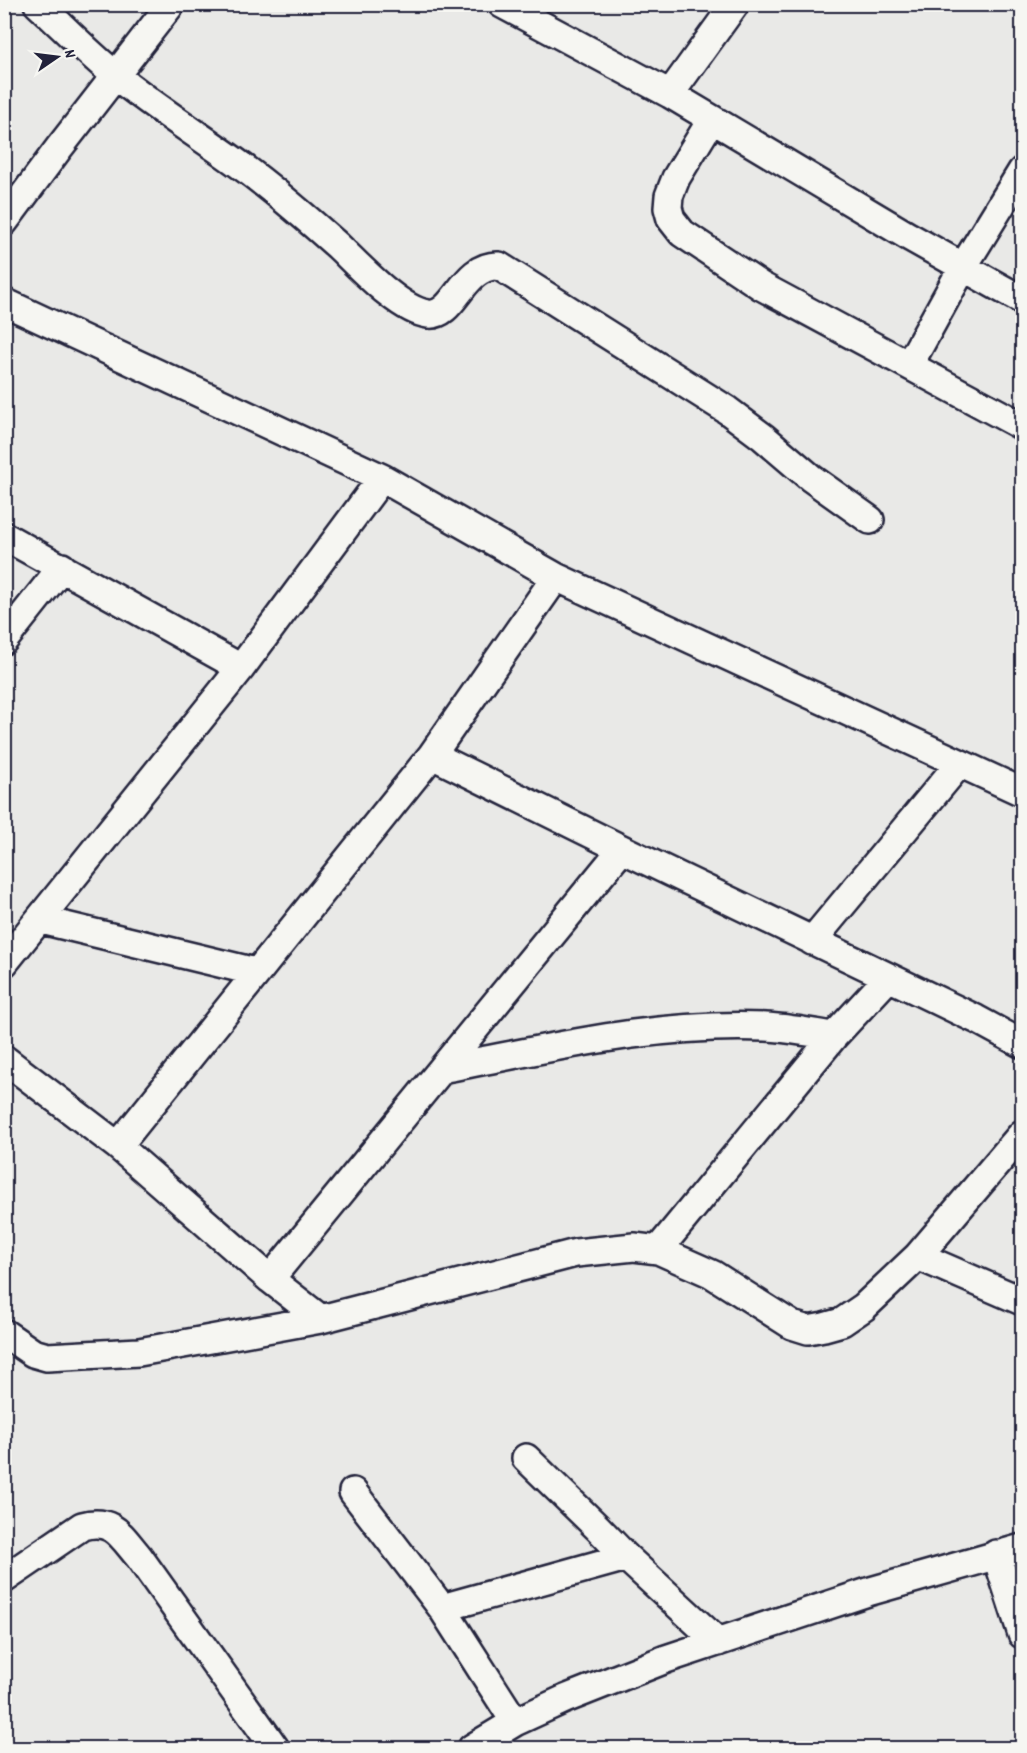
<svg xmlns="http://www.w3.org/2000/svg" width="1027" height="1753" font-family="Dekko,sans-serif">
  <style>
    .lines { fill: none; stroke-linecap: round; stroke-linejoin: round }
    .minor-casing { stroke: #22223b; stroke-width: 32 }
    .minor { stroke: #f6f6f2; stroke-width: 27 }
  </style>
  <rect width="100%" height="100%" fill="#e9e9e7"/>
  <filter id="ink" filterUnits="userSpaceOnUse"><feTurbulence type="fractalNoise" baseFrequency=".0167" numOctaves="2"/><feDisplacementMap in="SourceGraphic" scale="12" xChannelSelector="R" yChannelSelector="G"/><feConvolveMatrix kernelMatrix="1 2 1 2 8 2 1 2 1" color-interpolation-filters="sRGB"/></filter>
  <g filter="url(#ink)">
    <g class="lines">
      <defs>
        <path id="minor" d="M38,4C64,28 88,53 115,75C158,110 207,140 251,173C281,196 310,221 338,246C358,265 400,311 428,314C455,318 462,264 499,266L727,410L763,437L811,478L870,520
          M502,4L670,94L908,236L1022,300
          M670,94L735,4
          M712,119L676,178L669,196L668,208L671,219L682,233L761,286L1022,426
          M4,222L59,148L171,4
          M4,302L382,478L556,577L1022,792
          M909,365L963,267L1022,171
          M4,536L241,668
          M4,640L62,567
          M432,755L622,849L976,1019L1022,1044
          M41,920L256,972
          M812,941L959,764
          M4,963L241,668L382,478
          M4,1059L118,1146L270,1279L321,1319
          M445,1068C552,1048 656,1022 766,1027C789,1028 812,1033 834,1036
          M118,1146L432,755L556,577
          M658,1250L834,1036L888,978
          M918,1256L1022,1301
          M270,1279L622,849
          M4,1333L33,1353L47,1357L139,1352L321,1319L576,1253L634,1247L658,1250L712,1274L792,1325L808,1330L824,1327L842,1322L864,1307L918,1256L1022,1134
          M526,1458L597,1527L626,1557L718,1642
          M353,1492L442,1608L515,1722
          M996,1554L1022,1634
          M4,1579L82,1526C113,1518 120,1535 139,1557L275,1748
          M442,1608L626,1557
          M472,1748L515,1722L565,1699L666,1659L871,1591L1022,1548"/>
      </defs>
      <use href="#minor" class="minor-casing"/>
      <use href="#minor" class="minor"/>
    </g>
  </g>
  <rect width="1027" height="1753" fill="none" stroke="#f6f6f2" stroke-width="24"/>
  <rect x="12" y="12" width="1003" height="1729" fill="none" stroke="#22223b" stroke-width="2" filter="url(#ink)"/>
  <g transform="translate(57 57) rotate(76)" stroke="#f6f6f2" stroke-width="4.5" paint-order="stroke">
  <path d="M0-4.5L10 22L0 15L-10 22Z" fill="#22223b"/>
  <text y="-9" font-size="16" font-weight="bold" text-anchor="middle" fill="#22223b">N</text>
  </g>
</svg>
